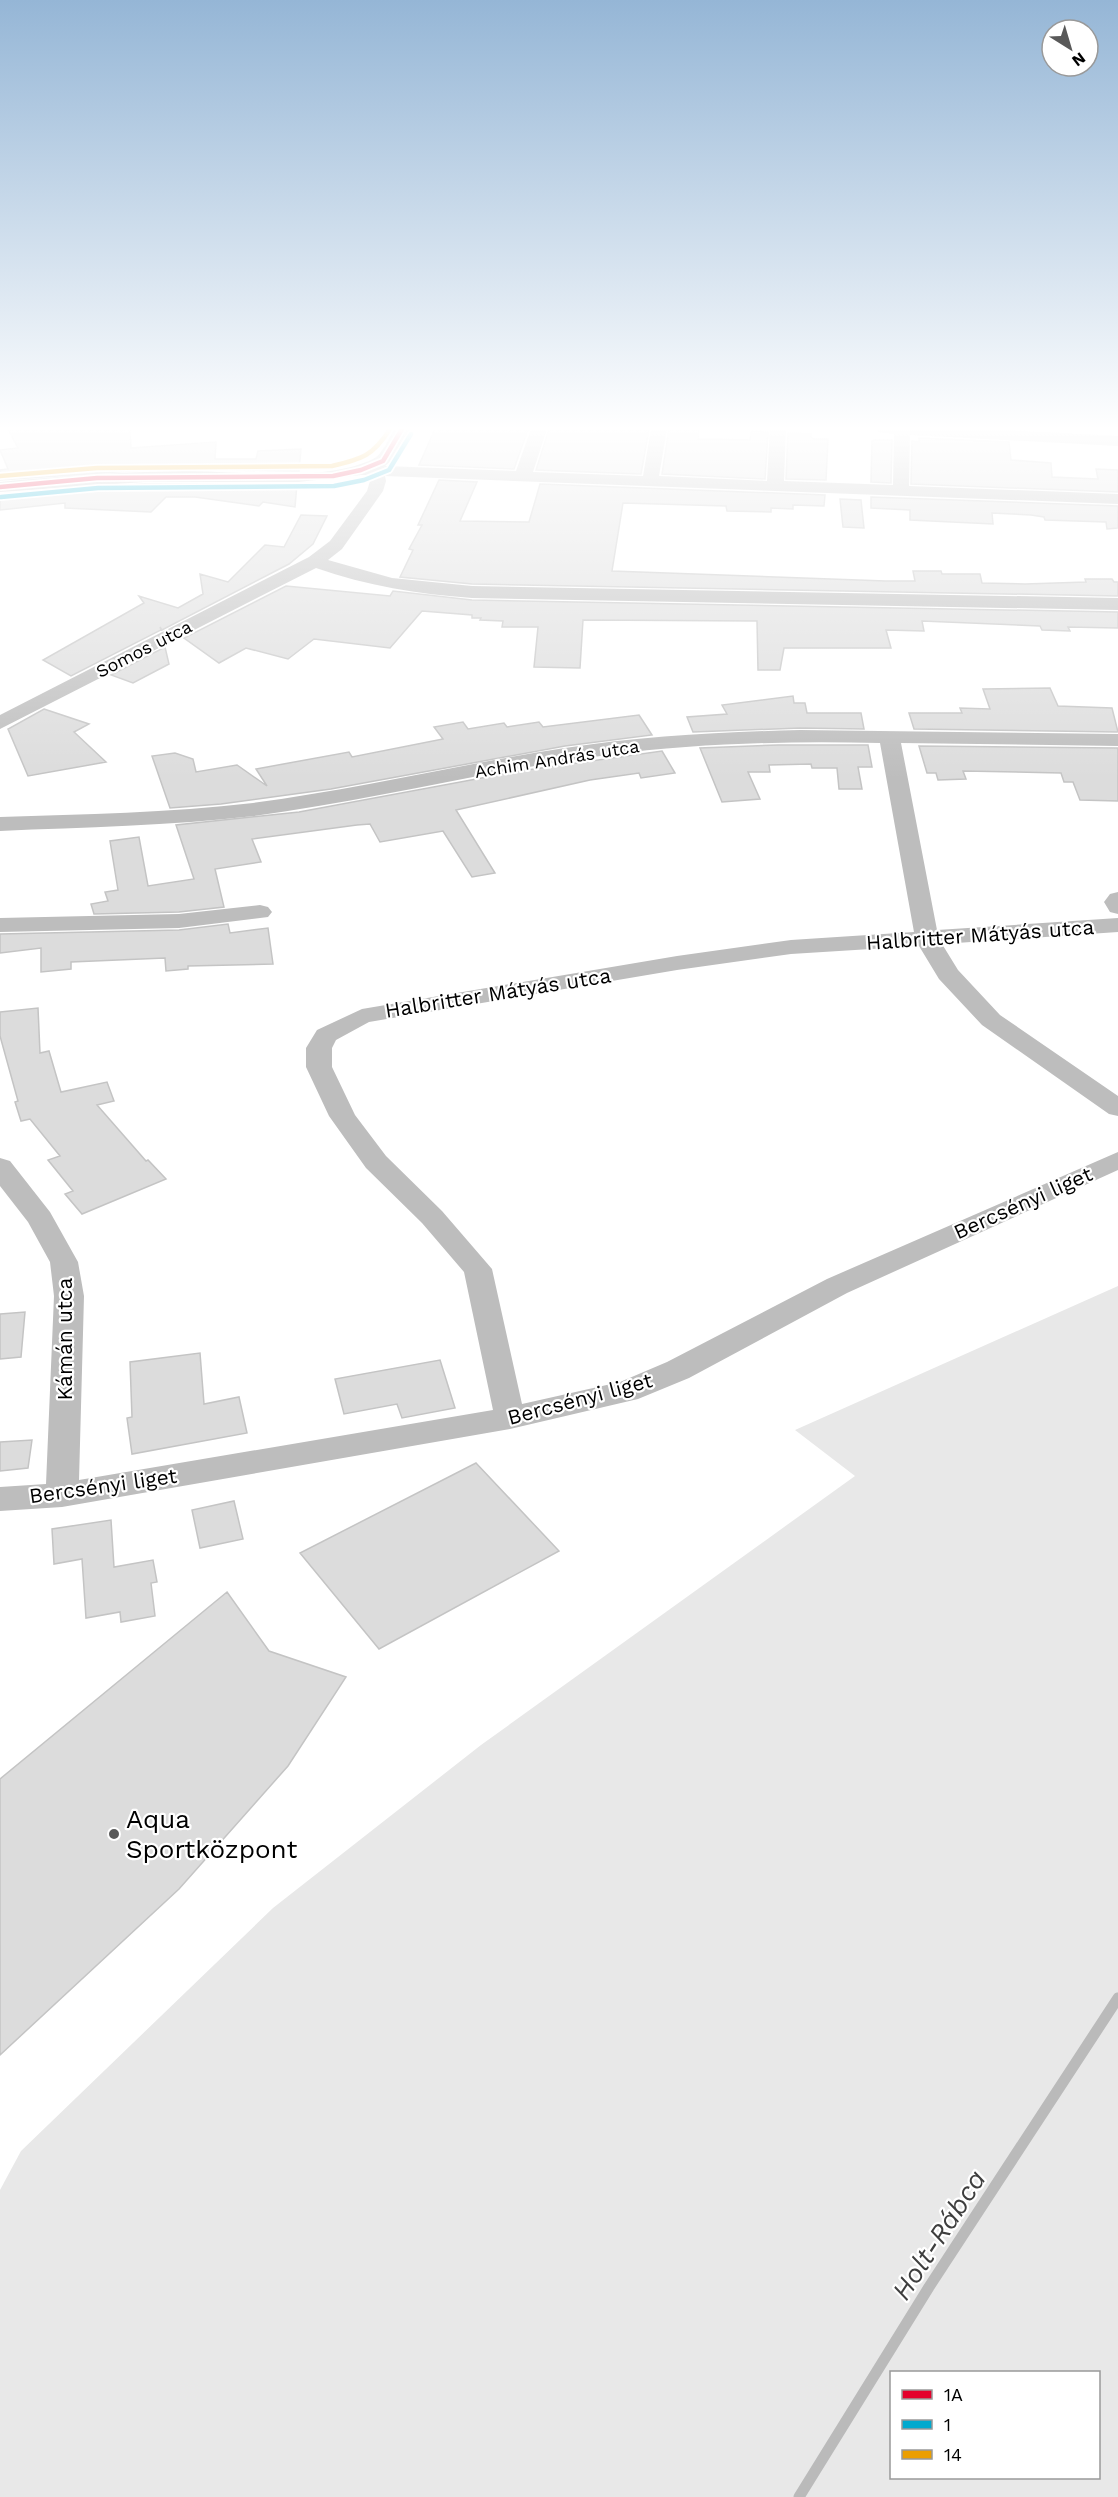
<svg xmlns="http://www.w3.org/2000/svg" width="1118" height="2497" font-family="'Work Sans',sans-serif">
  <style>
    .green { fill: #e8e8e8; fill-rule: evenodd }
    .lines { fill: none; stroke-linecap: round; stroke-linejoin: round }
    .stream { stroke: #bababa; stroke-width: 11 }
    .building { fill: #dcdcdc; stroke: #c4c4c4; stroke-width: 1.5 }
    .minor { fill: #bdbdbd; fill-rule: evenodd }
    .bus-1-casing { stroke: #fff; stroke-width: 8 }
    .bus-2-casing { stroke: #fff; stroke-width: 8 }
    .bus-3-casing { stroke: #fff; stroke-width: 8 }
    .bus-1 { stroke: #e4002b; stroke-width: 4.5 }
    .bus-2 { stroke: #00a9ce; stroke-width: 4.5 }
    .bus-3 { stroke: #eb9e00; stroke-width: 4.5 }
    .poi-dot { fill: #595959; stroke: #fff; stroke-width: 2 }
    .labels { text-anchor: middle; stroke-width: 4.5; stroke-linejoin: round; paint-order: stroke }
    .far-street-label { font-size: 18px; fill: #000; stroke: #fff }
    .street-label { font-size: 21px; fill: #000; stroke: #fff }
    .near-poi-label { font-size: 26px; fill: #000; stroke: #fff; text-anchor: start }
    .near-water-label { font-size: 27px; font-style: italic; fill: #3e3e3e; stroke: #fff }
  </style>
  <rect width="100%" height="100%" fill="#fff"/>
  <path class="green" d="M1118,1286V2497H0V2190L21,2151L273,1908L481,1745L855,1476L795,1430ZM892,2372H1098V2478H892Z"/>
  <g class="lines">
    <path class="stream" d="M799,2497L929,2287L1118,1998"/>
  </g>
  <path class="building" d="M8,429H130L131,448L216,442L215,459H256L258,451L301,449L299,471L160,469L0,480V470L8,469L0,450L18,448Z
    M435,429H528L514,469L419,465Z
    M549,429H649L641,474L536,470Z
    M669,429H699L698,439L750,440L751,431L768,432L765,479L662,474Z
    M788,433L811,434V437L814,439H828L826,480L786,479Z
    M919,438L1009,442L1011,460L1051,463L1052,477L1098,479L1096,469L1118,470V492L911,484L912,441L919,442Z
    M874,440H892L891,483L871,482L872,441Z
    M439,480L477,482L460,521L529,522L540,484L825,495L824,506L793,505V509L771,508V512L727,511L726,506L623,503L612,571L886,581H915L913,571H941L942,574H980L982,583L1025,584L1086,582L1085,579H1112L1114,582H1118V596L472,584L400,577L413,550L409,549L422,525H418Z
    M144,484H297L295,507L263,502L259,506L195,497H166L151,512L65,508V503L0,510V494Z
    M871,497L1118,506V528L1107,529L1106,522L1045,520L1044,517L1031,515L992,513L993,524L910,520V510L871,508Z
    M840,499L861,500L864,528L843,527Z
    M301,515L327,516L313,544L289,564L162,630L160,627L161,630L71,676L43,660L144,603L139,596L178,608L203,594L200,574L228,582L265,545L284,547Z
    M286,586L390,596L393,591L472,600L1118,612V628L1068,627L1070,631L1042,630L1040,626L922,621L924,631L886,630L891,648H784L780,670H758L757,621L583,620L580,668L534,667L538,627H502L503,621L480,620L481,618H472V615L422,611L390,648L314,639L288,659L246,648L219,663L184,638Z
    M165,647L169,664L133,683L111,675Z
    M1050,688L1058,706L1112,708L1118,732L914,729L909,713H962L960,708L990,709L983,689Z
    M793,696L794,703H805L807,713H861L864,729L800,728L693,732L687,717L727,714L722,705Z
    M44,709L89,724L74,732L106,762L28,776L8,729Z
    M639,715L652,735L565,746L331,789L221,804L170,808L152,756L175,753L193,759L196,772L237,765L267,786L256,769L349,752L352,757L443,739L434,727L463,722L468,729L504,723L507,727L539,722L543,727Z
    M778,745H868L872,767H858L862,789H839L837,768H812L811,764L769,765L770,772H748L760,799L722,802L700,748Z
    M919,746L1118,748V801L1080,800L1073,782H1064L1061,773L963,771L966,779L938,780L936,773H927Z
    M662,751L675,773L641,778L639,773L590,780L456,810L495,873L472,877L443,831L380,842L370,824L357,825L252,839L261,862L215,869L224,907L179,912L94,914L91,904L108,901L105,892L118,890L110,841L139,837L148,886L194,879L176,825L299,812L520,771Z
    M228,924L230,933L268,928L273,964L188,966V969L166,971L165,958L71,962V969L41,972V948L0,953V934L179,930Z
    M38,1008L40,1053L49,1051L61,1092L107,1082L114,1101L97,1105L146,1161L148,1160L166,1179L82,1214L65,1194L73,1191L48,1160L60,1156L30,1119L21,1121L15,1102L18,1101L0,1036V1012Z
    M25,1312L21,1357L0,1359V1314Z
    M200,1353L204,1404L239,1397L247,1433L132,1454L127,1418L132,1417L130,1362Z
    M440,1360L455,1408L402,1418L397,1404L344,1414L335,1379Z
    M32,1440L28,1468L0,1471V1442Z
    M476,1463L559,1551L379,1649L300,1553Z
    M234,1501L243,1539L200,1548L192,1510Z
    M111,1520L114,1567L153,1560L157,1582L151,1583L155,1616L121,1622L120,1612L86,1618L82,1559L54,1564L52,1529Z
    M227,1592L269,1651L346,1677L288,1766L179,1889L0,2055V1779Z"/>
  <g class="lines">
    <path class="minor" d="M394,429H410L391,461L385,466L516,471L531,429H547L533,472L643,476L651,429H667L659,476L767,481L770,429H786L784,481L893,485L894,434L878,432L876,429H987L1118,436V446L910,435L909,486L1118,494V504L385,476L386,481L383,491L342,549L328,560L392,578L472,586L1118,598V610L472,598C418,594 367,586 316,568L0,729V715L309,557L330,541L367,491L370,481L368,475H361L298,482H144L0,492V482C61,476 122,472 183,471C238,471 324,483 373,459C382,455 389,438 394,429Z
      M800,730L1118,734V746L901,743L937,930L1118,918V932L942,944L958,970L1000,1015L1118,1096V1116L1109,1114L982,1025L939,979L919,946L791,954L677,970L369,1022L336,1040L332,1048V1067L355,1115L386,1156L442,1211L492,1269L522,1404L620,1382L667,1362L827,1279L1118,1152V1170L847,1293L689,1378L638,1399L510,1429L62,1507L0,1511V1487L46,1484L54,1296L50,1262L28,1222L0,1186V1158L10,1161L50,1212L78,1262L84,1296L79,1480L493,1410L464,1272L422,1223L366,1168L329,1116L306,1067V1048L317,1030L362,1009L677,956L791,940L914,932L880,743C789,741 698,743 608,755C489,770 373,800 254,816C170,826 85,827 0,831V817C84,814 169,813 253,803C358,789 461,764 565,748C643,736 721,732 800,730Z
      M1118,892V914L1110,912L1104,902L1110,894Z
      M260,905L268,907L272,912L268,917L179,928L0,932V918L179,914Z"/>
    <defs>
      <path id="bus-1" d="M0,487L97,478L333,476L361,470L383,461L402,429"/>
      <path id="bus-2" d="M1,497L98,488L334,486L364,480L389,470L411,434"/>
      <path id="bus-3" d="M0,476L97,468L332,466C362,459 373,456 390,429"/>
    </defs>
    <use href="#bus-1" class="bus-1-casing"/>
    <use href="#bus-2" class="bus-2-casing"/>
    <use href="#bus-3" class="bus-3-casing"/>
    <use href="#bus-1" class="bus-1"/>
    <use href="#bus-2" class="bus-2"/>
    <use href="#bus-3" class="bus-3"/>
  </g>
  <linearGradient id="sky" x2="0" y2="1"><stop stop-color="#95b6d6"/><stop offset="0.55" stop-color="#fff"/><stop offset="1" stop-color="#fff" stop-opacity="0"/></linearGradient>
  <rect width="1118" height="779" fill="url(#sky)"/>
  <circle class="poi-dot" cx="114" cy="1834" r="6"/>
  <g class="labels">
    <g class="far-street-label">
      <text transform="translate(144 649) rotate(-27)" y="6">Somos utca</text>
      <text transform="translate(557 759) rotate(-9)" y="6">Achim András utca</text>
    </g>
    <g class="street-label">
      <text transform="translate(980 935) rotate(-4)" y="7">Halbritter Mátyás utca</text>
      <text transform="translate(498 993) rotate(-9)" y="7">Halbritter Mátyás utca</text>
      <text transform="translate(1023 1203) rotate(-24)" y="7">Bercsényi liget</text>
      <text transform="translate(65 1339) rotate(-90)" y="7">Kámán utca</text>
      <text transform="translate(580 1399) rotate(-15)" y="7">Bercsényi liget</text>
      <text transform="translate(103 1486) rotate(-8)" y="7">Bercsényi liget</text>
    </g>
    <g class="near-poi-label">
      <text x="126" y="1828">Aqua<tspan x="126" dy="30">Sportközpont</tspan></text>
    </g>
    <g class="near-water-label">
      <text transform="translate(939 2235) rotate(-57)" y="9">Holt-Rábca</text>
    </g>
  </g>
  <rect x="890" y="2371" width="210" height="108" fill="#ffffff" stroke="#999999" stroke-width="1.5"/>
  <rect x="902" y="2390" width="30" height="9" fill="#e4002b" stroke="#999999" stroke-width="1.5"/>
  <text x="944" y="2401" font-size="18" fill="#000000">1A</text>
  <rect x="902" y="2420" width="30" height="9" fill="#00a9ce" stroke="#999999" stroke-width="1.5"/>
  <text x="944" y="2431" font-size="18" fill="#000000">1</text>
  <rect x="902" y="2450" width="30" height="9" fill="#eb9e00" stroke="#999999" stroke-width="1.5"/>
  <text x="944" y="2461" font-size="18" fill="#000000">14</text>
  <g transform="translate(1070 48) rotate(143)"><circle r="28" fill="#ffffff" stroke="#999999" stroke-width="1.5"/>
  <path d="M0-4.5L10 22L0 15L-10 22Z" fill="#595959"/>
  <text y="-9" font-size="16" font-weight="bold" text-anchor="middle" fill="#000000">N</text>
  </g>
</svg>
